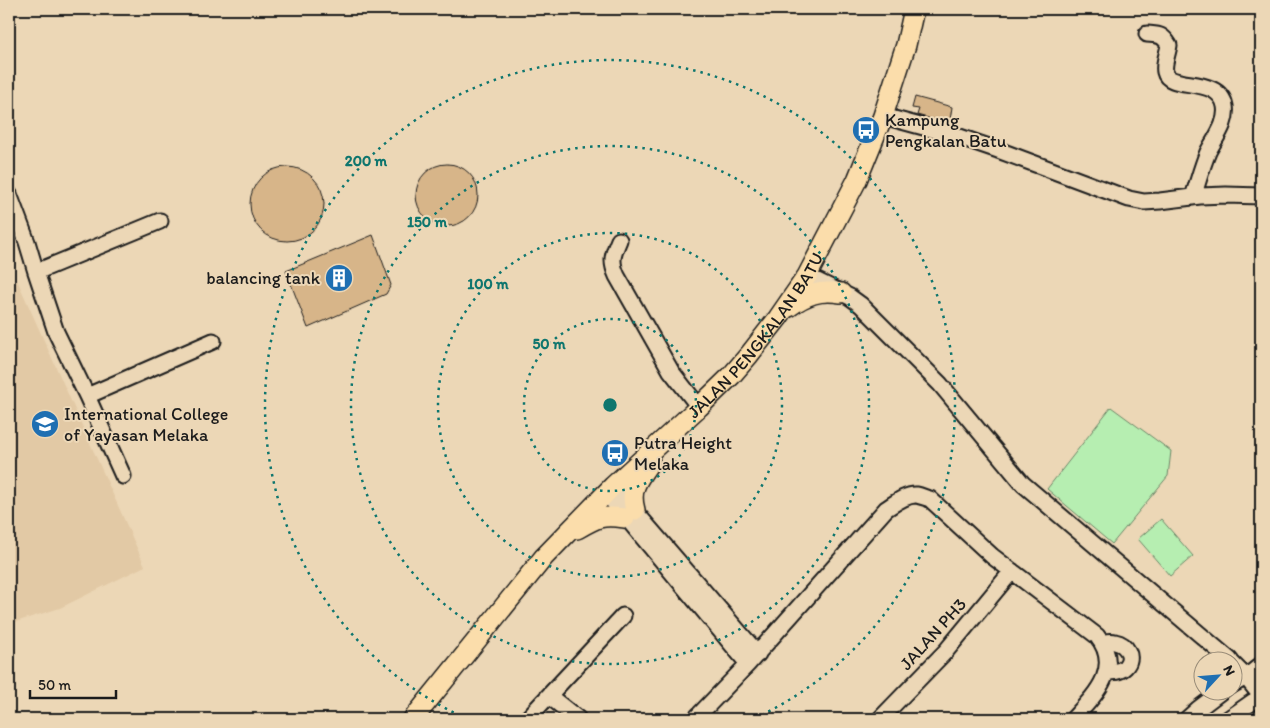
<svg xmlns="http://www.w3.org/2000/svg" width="1270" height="728" font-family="Itim,sans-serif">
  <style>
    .built { fill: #e2c9a5 }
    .green { fill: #b6eeb1; stroke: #698566 }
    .building { fill: #d7b589; stroke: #1c1c1c }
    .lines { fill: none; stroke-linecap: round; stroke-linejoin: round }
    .minor-casing { stroke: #1c1c1c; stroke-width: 19 }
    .major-casing { stroke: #1c1c1c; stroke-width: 22 }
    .minor { stroke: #ecd7b6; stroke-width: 15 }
    .major { stroke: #fbddab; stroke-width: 19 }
    .ring { fill: none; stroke: #0f766e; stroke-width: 2.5; stroke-dasharray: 2.5 5 }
    .labels { text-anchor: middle; stroke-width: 4; stroke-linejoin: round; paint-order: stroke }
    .poi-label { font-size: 18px; fill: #1c1c1c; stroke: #ecd7b6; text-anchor: start }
    .street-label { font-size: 18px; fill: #1c1c1c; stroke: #ecd7b6 }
    .centre { fill: #0f766e; stroke: #ecd7b6; stroke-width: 2.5 }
    .ring-label { font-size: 15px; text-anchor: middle; font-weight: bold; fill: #0f766e; stroke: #ecd7b6; stroke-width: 4; stroke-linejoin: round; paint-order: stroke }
  </style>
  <rect width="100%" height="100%" fill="#ecd7b6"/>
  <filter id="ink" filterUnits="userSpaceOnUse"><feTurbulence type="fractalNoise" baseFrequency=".02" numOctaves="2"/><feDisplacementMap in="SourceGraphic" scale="10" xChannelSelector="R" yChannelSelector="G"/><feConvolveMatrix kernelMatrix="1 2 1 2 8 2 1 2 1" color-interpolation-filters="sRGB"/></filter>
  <g filter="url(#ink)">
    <path class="built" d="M17,280L145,566L60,608L9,624V282Z"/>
    <path class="green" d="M1111,407L1171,451L1168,476L1112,544L1047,489Z
      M1161,519L1193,556L1170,576L1138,539Z"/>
    <path class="building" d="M915,97L952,107L950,120H947L946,123L917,115L919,109L912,108Z
      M416 195a31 31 0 1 1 62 0a31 31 0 1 1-62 0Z
      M250 204a37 37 0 1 1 74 0a37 37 0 1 1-74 0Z
      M373,235L391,285L386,294L308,328L286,271Z"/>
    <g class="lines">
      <defs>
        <path id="minor" d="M1147,34C1159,35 1162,34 1169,45C1168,53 1163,64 1165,72C1169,91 1219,75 1225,106C1228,123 1215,138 1208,152C1202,166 1198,182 1193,197
          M883,116L957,136L998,150L1129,199L1144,202L1160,201L1200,196L1226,195L1261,196
          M9,194L27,242L36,272L56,332L87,396L123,476
          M619,240C613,254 610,261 617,276L671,371L699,407
          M36,272L160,221
          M807,276L850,297L861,305L940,384L1023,484L1230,660
          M87,396L213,341
          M613,486L758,654
          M606,493L748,664
          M1103,642C1107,642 1112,641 1115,642C1126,644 1135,657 1125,667C1120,672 1113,672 1106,672
          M1232,663L1246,677L1261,696
          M1232,685L1246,677L1261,665
          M549,696L578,719
          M527,719L623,616
          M695,719L748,664L886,509C895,503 906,494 917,495C921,496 926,498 930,499L992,556L1097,636C1123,668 1095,695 1073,719
          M880,719L946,651L1012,571
          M1187,719L1198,709L1223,690
          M1228,719L1261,696"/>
        <g id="major">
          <path d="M789,307C807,294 819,290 841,293"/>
          <path d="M635,510C629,489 638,479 650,462"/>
          <path d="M577,529C598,517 601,515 625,518"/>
          <path id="s1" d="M413,719L544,557L613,486L699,407L731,376L749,355L778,318L807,276L857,180L883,116L906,45L914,9"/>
        </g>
      </defs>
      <use href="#minor" class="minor-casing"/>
      <use href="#major" class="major-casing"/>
      <use href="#minor" class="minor"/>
      <use href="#major" class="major"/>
    </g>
  </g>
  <g class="ring">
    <circle cx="610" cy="405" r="86"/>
    <circle cx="610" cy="405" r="172"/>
    <circle cx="610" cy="405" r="259"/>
    <path d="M467 719A345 345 0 1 1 753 719"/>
  </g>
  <defs>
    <symbol id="bus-disc" viewBox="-11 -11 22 22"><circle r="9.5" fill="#1f6fb2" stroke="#ecd7b6"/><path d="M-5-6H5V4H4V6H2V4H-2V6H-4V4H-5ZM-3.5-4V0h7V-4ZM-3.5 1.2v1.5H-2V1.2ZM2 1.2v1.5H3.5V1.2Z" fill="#fff"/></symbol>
    <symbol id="building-disc" viewBox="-11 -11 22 22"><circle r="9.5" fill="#1f6fb2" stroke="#ecd7b6"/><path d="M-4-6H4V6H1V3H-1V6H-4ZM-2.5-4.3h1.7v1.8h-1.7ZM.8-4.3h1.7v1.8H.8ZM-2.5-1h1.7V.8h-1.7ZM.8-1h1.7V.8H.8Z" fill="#fff"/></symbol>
    <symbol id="university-disc" viewBox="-11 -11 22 22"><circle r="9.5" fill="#1f6fb2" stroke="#ecd7b6"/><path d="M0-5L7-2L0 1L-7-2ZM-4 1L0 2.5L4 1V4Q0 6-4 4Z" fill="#fff"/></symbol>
  </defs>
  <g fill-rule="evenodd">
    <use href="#bus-disc" x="850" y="114" width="32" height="32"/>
    <use href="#building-disc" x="323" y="262" width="32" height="32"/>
    <use href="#university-disc" x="29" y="408" width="32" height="32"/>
    <use href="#bus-disc" x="599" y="437" width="32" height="32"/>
  </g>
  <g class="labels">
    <g class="poi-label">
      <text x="885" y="126">Kampung<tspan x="885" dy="21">Pengkalan Batu</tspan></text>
      <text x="320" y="284" text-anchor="end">balancing tank</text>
      <text x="64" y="420">International College<tspan x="64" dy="21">of Yayasan Melaka</tspan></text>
      <text x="634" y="449">Putra Height<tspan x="634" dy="21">Melaka</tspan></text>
    </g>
    <g class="street-label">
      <text dy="6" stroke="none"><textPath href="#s1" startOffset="516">JALAN PENGKALAN BATU</textPath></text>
      <text transform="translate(933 634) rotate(-48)" y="6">JALAN PH3</text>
    </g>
  </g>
  <circle cx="610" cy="405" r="8" class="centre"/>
  <g class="ring-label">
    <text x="366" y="166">200 m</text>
    <text x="427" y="227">150 m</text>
    <text x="488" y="289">100 m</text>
    <text x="549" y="349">50 m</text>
  </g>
  <rect width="1270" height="728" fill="none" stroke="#ecd7b6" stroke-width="30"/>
  <rect x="15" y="15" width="1240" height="698" fill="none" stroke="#1c1c1c" stroke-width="2" filter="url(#ink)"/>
  <g transform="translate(1218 676) rotate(64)"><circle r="24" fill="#ecd7b6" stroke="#998c78"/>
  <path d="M0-4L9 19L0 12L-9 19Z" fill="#1f6fb2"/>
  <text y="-8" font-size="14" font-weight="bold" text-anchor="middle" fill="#1c1c1c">N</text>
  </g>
  <path d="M30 690v8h86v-8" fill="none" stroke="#1c1c1c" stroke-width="2.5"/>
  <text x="38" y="690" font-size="15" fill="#1c1c1c" stroke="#ecd7b6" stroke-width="4" paint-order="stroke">50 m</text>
</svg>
